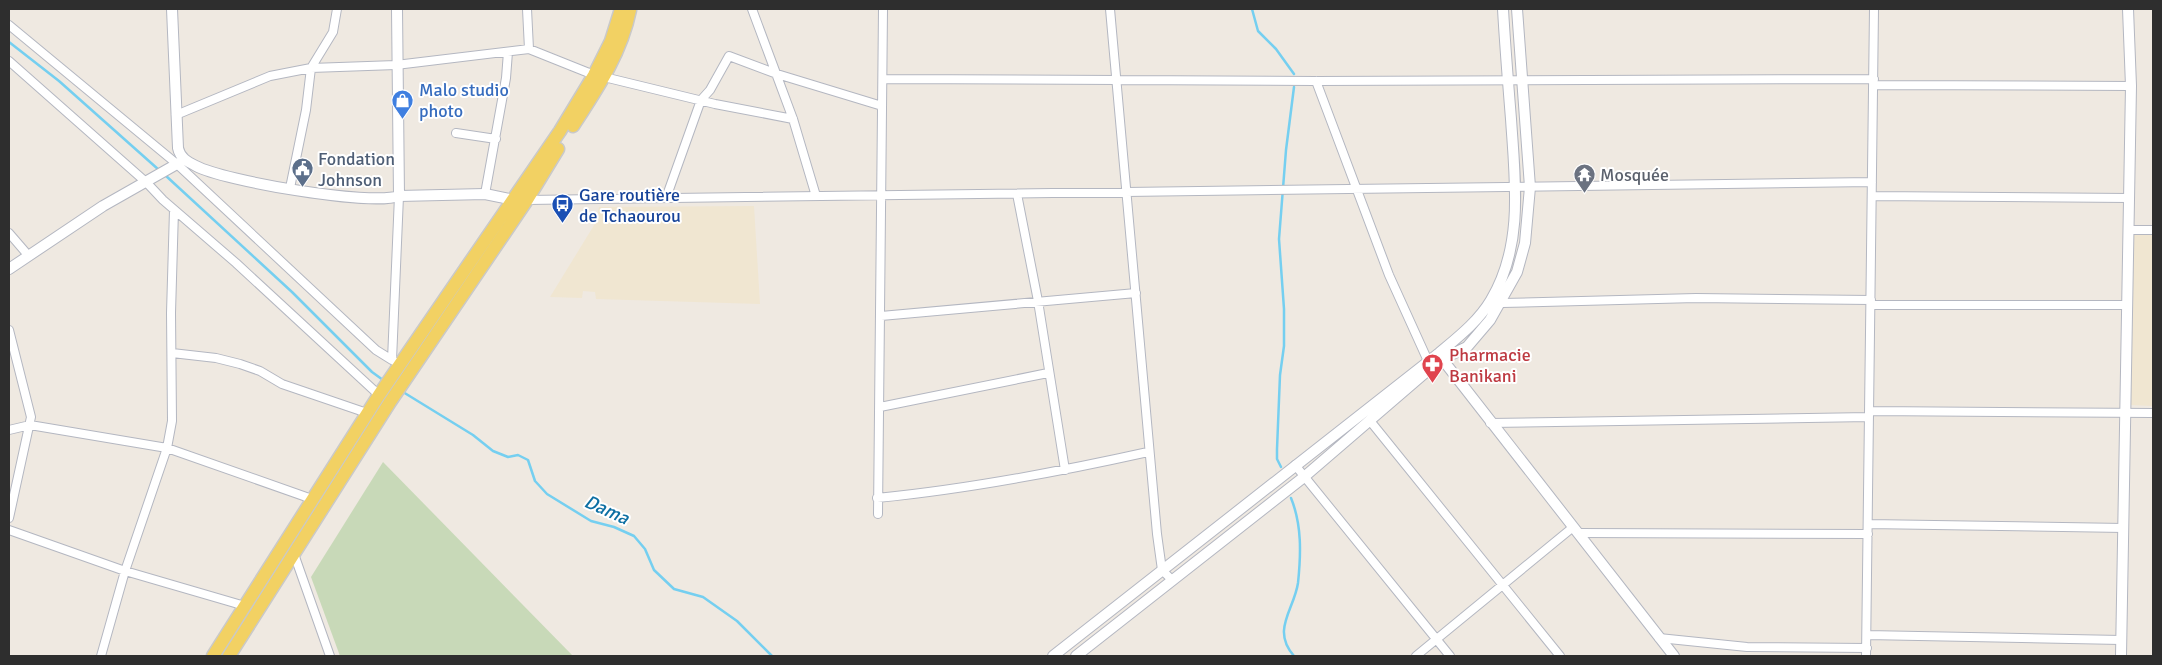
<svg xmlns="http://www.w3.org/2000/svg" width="2162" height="665" font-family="Signika,sans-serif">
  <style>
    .education { fill: #f0e6d1 }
    .cemetery { fill: #c8d9b8 }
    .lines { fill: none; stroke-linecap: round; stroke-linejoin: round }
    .stream { stroke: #75cff0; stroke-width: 2.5 }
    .minor-casing { stroke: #b4b7c1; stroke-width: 10 }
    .tertiary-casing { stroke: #b4b7c1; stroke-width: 12 }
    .primary-casing { stroke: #c9c9c9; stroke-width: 15 }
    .minor { stroke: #fff; stroke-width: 8 }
    .tertiary { stroke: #fff; stroke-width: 10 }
    .primary { stroke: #f2d163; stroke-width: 12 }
    .labels { text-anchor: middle; stroke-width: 4; stroke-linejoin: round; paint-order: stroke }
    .shop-label { font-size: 18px; fill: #366cbe; stroke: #fff; text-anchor: start }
    .service-label { font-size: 18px; fill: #4e5e75; stroke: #fff; text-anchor: start }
    .worship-label { font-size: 18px; fill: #5b616d; stroke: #fff; text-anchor: start }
    .transit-label { font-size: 18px; fill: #164399; stroke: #fff; text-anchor: start }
    .health-label { font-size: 18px; fill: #be3a42; stroke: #fff; text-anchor: start }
    .water-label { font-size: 19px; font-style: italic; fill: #0d6fa3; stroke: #fff }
  </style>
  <rect width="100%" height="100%" fill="#efe9e1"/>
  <path class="education" d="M754,206L760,304L596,299L595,292L583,291L582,298L550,297L596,222L599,207Z
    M2133,234H2153V406L2129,405Z"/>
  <path class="cemetery" d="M383,462L573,656H340L311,577Z"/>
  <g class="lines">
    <path class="stream" d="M1252,9L1258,31L1276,49L1294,74
      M9,42L59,81L159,170
      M165,175L292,292L372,372L383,380
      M403,392L473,435L493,451L508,457L518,455L528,460L535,481L547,494L591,521L614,527L634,536L645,549L654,570L674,589L703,597L737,621L772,656
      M1281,467L1277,459V449L1280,375L1284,346V309L1279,239L1286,150L1294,87
      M1291,498C1302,525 1301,554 1298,583C1294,610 1271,630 1294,656"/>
    <defs>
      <path id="minor" d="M527,9L529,49
        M752,9L793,119L816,196
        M1110,9L1157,534L1162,570L1171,579
        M9,25L177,164L376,350L392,360
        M9,61L147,183L163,200L236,263L379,395
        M604,77L715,104L793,119
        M883,79L1316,81L1874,79
        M1316,81L1389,275L1428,361
        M1874,85L2131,86
        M176,115L270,76L311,68L396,65L529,49L594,75
        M456,133L496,139
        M290,188L306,110L311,68L333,32L337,9
        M485,194L506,78L508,52
        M1017,194L1038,301L1065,470
        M1872,196L2129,198
        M666,198L701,100L710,90L729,56L777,74L882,106
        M527,200L1872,182
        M2129,230H2153
        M9,233L28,255
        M1502,303L1696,298L1871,300
        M1871,305H2127
        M881,316L1136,293
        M9,330L31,417L9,518
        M172,353L216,358L240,364L260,371L282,384L367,413
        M394,361L392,360L399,196
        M880,407L1048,373
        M1870,411L2153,413
        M1371,422L1560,656
        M1490,423L1869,417
        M9,430L30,425L167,448L312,499
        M1295,465L1450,656
        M877,498C969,489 1058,472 1148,452
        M878,514L883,9
        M1868,524L2124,528
        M9,530L125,571L245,606
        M1579,533L1868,534
        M294,554L330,656
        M1867,635L2121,640
        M1659,638L1747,647L1867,648
        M101,656L125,571L167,448L172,421L171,313L174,210
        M1416,656L1572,528
        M1866,656L1874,9"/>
      <path id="tertiary" d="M172,9L178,148C180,158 188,162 196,166C224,181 370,206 399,196L485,194L519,201
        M397,9L399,196
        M9,269L103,206L184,160
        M1439,355L1674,656
        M1053,656L1438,354C1457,338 1478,322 1491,300C1524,245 1515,180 1511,119C1508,82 1505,45 1503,9
        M1076,656L1304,477L1440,360L1467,347L1490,320L1517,272L1525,243L1530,187L1517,9
        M2121,656L2131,86L2128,9"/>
      <path id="primary" d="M573,126C597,89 621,54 630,10
        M213,656L379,395L560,131L594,75L611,41L621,9
        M229,656L390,402L527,200L558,149"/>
    </defs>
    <use href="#minor" class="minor-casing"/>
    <use href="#tertiary" class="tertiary-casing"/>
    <use href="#primary" class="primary-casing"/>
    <use href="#minor" class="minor"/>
    <use href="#tertiary" class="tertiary"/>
    <use href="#primary" class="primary"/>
  </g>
  <defs>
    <symbol id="shop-pin" viewBox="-11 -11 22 30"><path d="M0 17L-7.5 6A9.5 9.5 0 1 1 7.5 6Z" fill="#3f7fe0" stroke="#fff"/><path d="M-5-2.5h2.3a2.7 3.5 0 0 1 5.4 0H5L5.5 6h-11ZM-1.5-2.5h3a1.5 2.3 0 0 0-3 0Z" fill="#fff"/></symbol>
    <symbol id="civic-pin" viewBox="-11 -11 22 30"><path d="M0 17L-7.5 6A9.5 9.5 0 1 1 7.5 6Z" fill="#5c6f8a" stroke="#fff"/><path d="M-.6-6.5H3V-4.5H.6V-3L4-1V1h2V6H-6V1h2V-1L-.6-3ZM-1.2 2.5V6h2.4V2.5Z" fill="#fff"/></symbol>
    <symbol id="temple-pin" viewBox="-11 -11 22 30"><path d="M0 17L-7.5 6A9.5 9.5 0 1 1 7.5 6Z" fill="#6b7280" stroke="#fff"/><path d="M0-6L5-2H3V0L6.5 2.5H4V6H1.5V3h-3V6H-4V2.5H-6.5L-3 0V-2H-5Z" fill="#fff"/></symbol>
    <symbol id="bus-pin" viewBox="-11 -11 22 30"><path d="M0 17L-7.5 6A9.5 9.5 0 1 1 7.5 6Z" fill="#1a4fb4" stroke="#fff"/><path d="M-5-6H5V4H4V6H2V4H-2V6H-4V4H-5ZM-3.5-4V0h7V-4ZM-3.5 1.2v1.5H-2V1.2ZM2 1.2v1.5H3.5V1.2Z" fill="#fff"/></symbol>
    <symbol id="pharmacy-pin" viewBox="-11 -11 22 30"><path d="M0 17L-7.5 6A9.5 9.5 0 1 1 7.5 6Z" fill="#e0444e" stroke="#fff"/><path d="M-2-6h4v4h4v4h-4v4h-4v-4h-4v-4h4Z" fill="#fff"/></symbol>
  </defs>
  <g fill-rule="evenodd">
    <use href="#shop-pin" x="390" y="88" width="25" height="34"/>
    <use href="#civic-pin" x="290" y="156" width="25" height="34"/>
    <use href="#temple-pin" x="1572" y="162" width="25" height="34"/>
    <use href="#bus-pin" x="550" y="192" width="25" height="34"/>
    <use href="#pharmacy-pin" x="1420" y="352" width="25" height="34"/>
  </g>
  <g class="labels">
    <g class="shop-label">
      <text x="419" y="96">Malo studio<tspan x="419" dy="21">photo</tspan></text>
    </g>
    <g class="service-label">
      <text x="318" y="165">Fondation<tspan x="318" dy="21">Johnson</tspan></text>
    </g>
    <g class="worship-label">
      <text x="1600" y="181">Mosquée</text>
    </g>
    <g class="transit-label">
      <text x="579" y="201">Gare routière<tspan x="579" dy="21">de Tchaourou</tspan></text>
    </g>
    <g class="health-label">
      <text x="1449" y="361">Pharmacie<tspan x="1449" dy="21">Banikani</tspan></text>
    </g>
    <g class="water-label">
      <text transform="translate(607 509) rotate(24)" y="7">Dama</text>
    </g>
  </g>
  <rect width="2162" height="665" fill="none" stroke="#2e2e2e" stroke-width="20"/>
</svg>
